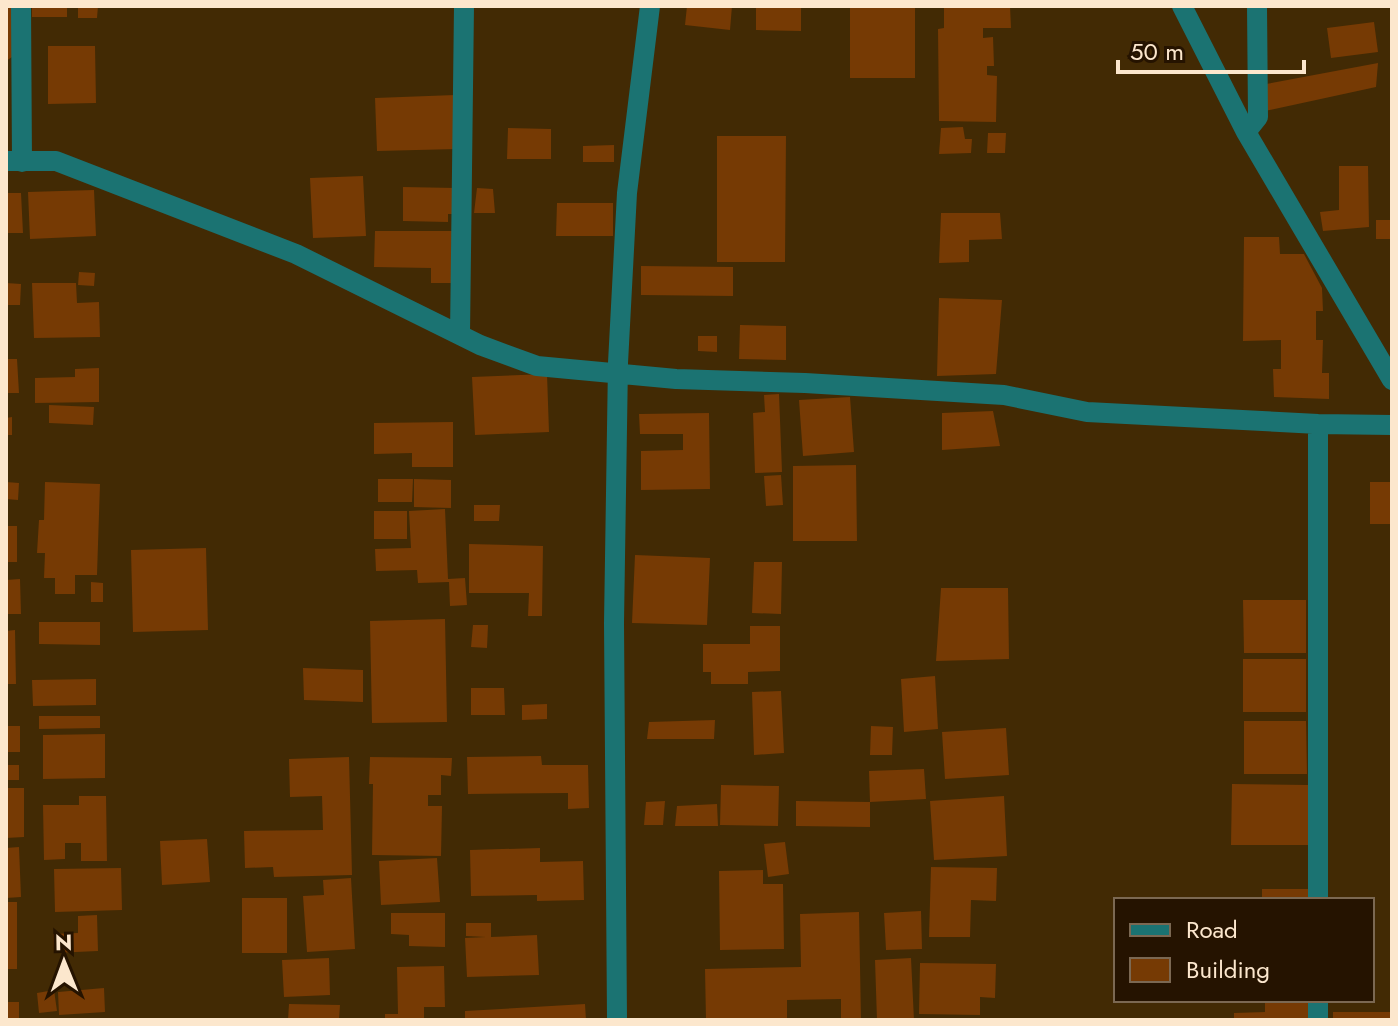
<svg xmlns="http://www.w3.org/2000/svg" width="1398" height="1026" font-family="Jost,sans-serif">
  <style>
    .building { fill: #763a04 }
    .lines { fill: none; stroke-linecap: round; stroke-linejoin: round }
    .minor { stroke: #1b7372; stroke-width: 20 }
  </style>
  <rect width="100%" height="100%" fill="#422a04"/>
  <path class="building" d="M6,6H14L12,57L6,61Z
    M32,6H67V17H32Z
    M78,6H98L97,18H78Z
    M687,6H732L730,30L685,25Z
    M756,6H801V31L756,30Z
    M850,6H915V78H850Z
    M944,6H1010L1011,28H983V38L993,37L994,66H987V75L997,76L996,122L939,121L938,29L944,28Z
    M1374,22L1378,52L1331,58L1327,28Z
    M48,46H95L96,103L48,104Z
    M1378,63L1376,87L1265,111L1266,84Z
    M455,95L457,149L377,151L375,98Z
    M963,127L965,139H972L971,153L939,154L941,128Z
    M508,128L551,129V159H507Z
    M988,133H1006L1005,153H987Z
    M717,136H786L785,262H717Z
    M614,145V162H583V146Z
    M1339,166H1368L1369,227L1323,231L1320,212L1339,210Z
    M363,176L366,236L313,238L310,178Z
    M403,187L456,188V214H448V222L403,221Z
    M477,188L493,189L495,213H474Z
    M94,190L96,236L30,239L28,192Z
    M6,193H21L23,233H6Z
    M557,203H613V236H556Z
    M941,213H1000L1002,239L969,240V262L939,263Z
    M1376,220H1392V239H1376Z
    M375,231H452L451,283H431V268L374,267Z
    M1244,237H1279L1280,254H1304L1322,288L1323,311H1316V340H1323L1322,373H1329V399L1274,397L1273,369H1281V340L1243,341Z
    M641,266L733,267V296L641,295Z
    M79,272L95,273L94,286L78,285Z
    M6,283L21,284L20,305H6Z
    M32,283H76L77,303L99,302L100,337L34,338Z
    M939,298L1002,300L996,374L937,376Z
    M740,325L786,326V360L739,359Z
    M698,336H717V352L698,351Z
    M6,359H17L19,393H6Z
    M99,368V402L35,403V378L75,377V369Z
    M547,374L549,432L475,435L472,377Z
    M779,394L782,472L755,473L753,413L765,412L764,395Z
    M850,397L854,452L803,456L799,400Z
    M49,405L94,407L93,425L49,423Z
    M993,411L1000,446L942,450V413Z
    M709,413L710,489L641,490V451L683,450V434H640L639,414Z
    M12,417V435H6V418Z
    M453,422V467H412V453L374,454V423Z
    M856,465L857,541H793V466Z
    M781,475L783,505L766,506L764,476Z
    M378,479H413L412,502H378Z
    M414,479L451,480V508L414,507Z
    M6,482L19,483L18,500L6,499Z
    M45,482L100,484L97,575H75V594H55V578H44L45,553H37L39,520H44Z
    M1370,482H1392V524H1370Z
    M474,505H500L499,521H474Z
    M445,509L448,579L465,578L467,605L450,606L449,582L418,583L417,570L376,571L375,549L411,548L409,511Z
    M374,511H407V539H374Z
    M6,526H17V562H6Z
    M469,544L543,546L542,616H528L529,593H469Z
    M206,548L208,630L133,632L131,550Z
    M635,555L710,558L707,625L632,623Z
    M754,562H782L781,614L752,613Z
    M20,579L21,614H8L6,580Z
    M91,582L103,583V602H91Z
    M941,588H1008L1009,659L936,661Z
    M1243,600H1306V653H1244Z
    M445,619L447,722L372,723L370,621Z
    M39,622H100V645L39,644Z
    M473,625H488L487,648L471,647Z
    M750,626H780V671L748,672V684H711V672H703V644H750Z
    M15,630L16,684H6V631Z
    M1243,659H1306V712H1243Z
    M303,668L363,670V702L304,700Z
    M935,676L938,729L904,732L901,679Z
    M96,679V705L33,706L32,680Z
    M471,688H504L505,715H471Z
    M781,691L784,753L754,755L752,692Z
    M547,704V719L522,720V705Z
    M39,716H100V728L39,729Z
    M715,720L714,739H647L649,722Z
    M1244,721H1306L1307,774H1244Z
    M6,726H20V752H6Z
    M871,726L893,727L892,755H870Z
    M1006,728L1009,775L945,779L942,732Z
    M105,734V778L43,779V735Z
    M541,756L542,765H588L589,808L568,809V793L468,794L467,757Z
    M349,757L352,875L274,877L273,867L245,868L244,831L323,830L322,796L290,797L289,759Z
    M370,757L452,758L451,776L441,775V795H428V806H442L441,856L372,855L373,784H369Z
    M7,765H19V780H7Z
    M924,769L926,799L870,802L869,771Z
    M1232,784L1308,785V845H1231Z
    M721,785L779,786L778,826L720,825Z
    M6,788H24V837L6,838Z
    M79,796H106L107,861H81V843H65V859L44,860L43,805H79Z
    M1004,796L1007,856L934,860L930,801Z
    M665,801L663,825H644L646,802Z
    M796,801L870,802V827L796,826Z
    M717,804L718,826H675L677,806Z
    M207,839L210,882L162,885L160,841Z
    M785,842L789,874L768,877L764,844Z
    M19,847L21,897L6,898V848Z
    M540,848V862L583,861L584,900L537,901V895L471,896L470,850Z
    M437,858L440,902L381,905L379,861Z
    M931,867L997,868L996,901L971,900L970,937H929Z
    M121,868L122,910L55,912L54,869Z
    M763,870V884H783L784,949L720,950L719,871Z
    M351,878L355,949L307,952L303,896L324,895L323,880Z
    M1262,889H1309V900H1262Z
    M242,898H287V953H242Z
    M6,902H17V969H6Z
    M921,911L922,949L886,950L884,913Z
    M859,912L861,1020H841V999L787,1000V1020H706L705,969L801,967L800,914Z
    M391,913H445V947L409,946V935L391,934Z
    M97,915L98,951L54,953L53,934L78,933V916Z
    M466,923H491V937L537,935L539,975L467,977L465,938L486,937L466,936Z
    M329,958L330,995L284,997L282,960Z
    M911,958L914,1020H877L875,960Z
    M920,963L996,964L995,998L980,997V1015L919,1014Z
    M444,966L445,1007H424V1020H385V1014H398L397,967Z
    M104,988L105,1012L59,1015L58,992Z
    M54,990L57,1011L39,1013L37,993Z
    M1265,1000H1310V1020H1234V1013L1265,1012Z
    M6,1002H19V1020H6Z
    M289,1004L340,1005L339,1020H288Z
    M585,1004L586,1020H465V1011Z
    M1333,1012H1392V1020H1333Z"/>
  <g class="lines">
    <path class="minor" d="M21,6L22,162
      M1182,6L1246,132L1392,380
      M1246,132L1258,117L1257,6
      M6,161H56L296,254L480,345L537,366L676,379L805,383L1004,395L1087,412L1318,424L1392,425
      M460,335L464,6
      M1318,424V900
      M1318,1000V1020
      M617,1020L614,623L618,363L627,193L650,6"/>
  </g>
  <rect width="1398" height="1026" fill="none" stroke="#fce7cd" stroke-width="16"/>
  <rect x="1114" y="898" width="260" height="104" fill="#251300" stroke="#7b6852" stroke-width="2"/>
  <rect x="1130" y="924" width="40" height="12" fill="#1b7372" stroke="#7b6852" stroke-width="2"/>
  <text x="1186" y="938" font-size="24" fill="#fce7cd">Road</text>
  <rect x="1130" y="958" width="40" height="24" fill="#763a04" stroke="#7b6852" stroke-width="2"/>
  <text x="1186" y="978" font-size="24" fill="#fce7cd">Building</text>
  <g transform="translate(64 962) rotate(359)" stroke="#251300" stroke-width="6" paint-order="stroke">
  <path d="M0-6L14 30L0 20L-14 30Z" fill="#fce7cd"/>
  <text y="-12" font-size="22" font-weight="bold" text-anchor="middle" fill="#fce7cd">N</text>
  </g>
  <path d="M1118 60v12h186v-12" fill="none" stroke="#fce7cd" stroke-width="4"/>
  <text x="1130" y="60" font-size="24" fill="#fce7cd" stroke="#251300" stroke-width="6" paint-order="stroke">50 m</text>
</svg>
